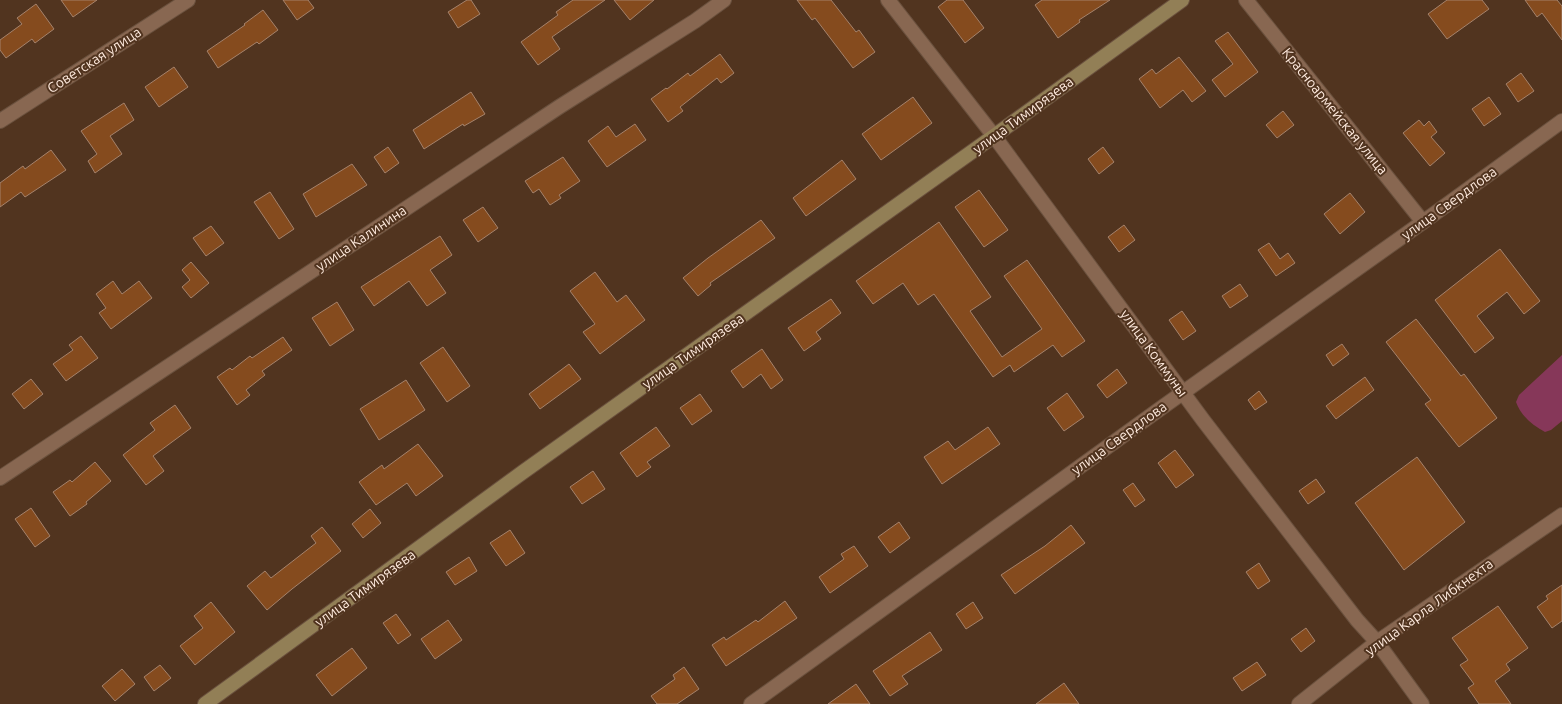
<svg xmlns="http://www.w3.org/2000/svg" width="1562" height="704" font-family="Ubuntu,sans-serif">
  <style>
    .green { fill: #863759 }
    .building { fill: #854b1e; stroke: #a5826b }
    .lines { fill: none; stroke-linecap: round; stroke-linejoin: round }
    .minor-casing { stroke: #6a513e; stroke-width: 16 }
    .tertiary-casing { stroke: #6a513e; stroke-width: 16 }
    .secondary-casing { stroke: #6a513e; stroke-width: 16 }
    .minor { stroke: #886751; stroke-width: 14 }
    .tertiary { stroke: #886751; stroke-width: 14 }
    .secondary { stroke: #927f56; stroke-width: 14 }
    .labels { text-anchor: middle; stroke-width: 4; stroke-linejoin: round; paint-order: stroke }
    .street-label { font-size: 14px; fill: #ffebdf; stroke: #51341f }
  </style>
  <rect width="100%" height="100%" fill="#51341f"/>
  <path class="green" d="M1562,355V421L1551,430L1545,432C1532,425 1521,416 1516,402L1519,395Z"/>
  <path class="building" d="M61,0H97L73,17Z
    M283,0H308L314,8L297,20Z
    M467,0H471L480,14L458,28L448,12Z
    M573,0H605L552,37L560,49L538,65L521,42L558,15L556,12Z
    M614,0H654L630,20Z
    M797,0H831L856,32L859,30L875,52L853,68L815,18L812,20Z
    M947,0H963L984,28L965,43L938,7Z
    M1042,0H1110L1079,20L1080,22L1058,38L1035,5Z
    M1447,0H1482L1489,9L1447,39L1428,14Z
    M1525,0H1557L1562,6V40L1542,13L1537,17Z
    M36,4L54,29L35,43L32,39L6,58L0,50V40L22,24L17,18Z
    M263,10L278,30L259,44L257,42L218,68L207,51L245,25L244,24Z
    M1228,32L1258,72L1225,97L1212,80L1233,64L1215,41Z
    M720,54L734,73L721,83L717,78L680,107L683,111L668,122L651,99L666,88L667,89L688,73L690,76Z
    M1179,57L1206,91L1192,102L1183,90L1160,108L1139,79L1152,69L1156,74Z
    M174,67L188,87L159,107L145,87Z
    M1521,73L1534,91L1518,102L1506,84Z
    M471,92L485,114L464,126L463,124L424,149L413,130Z
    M913,97L932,123L881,160L862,134Z
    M1489,97L1501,114L1484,126L1472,109Z
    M124,103L134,120L110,136L122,154L95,173L88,161L97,154L81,131Z
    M1283,111L1294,125L1277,138L1266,125Z
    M1419,120L1424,126L1429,121L1437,132L1431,137L1445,153L1430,166L1403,133Z
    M635,124L646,140L607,167L588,141L608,126L616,137Z
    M388,147L399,163L385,173L374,157Z
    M1103,147L1114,162L1099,174L1088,159Z
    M51,150L66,170L25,197L21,192L0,207V183L23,166L25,169Z
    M563,157L580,181L559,195L561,198L550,205L539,189L533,193L525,181Z
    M842,160L856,179L806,216L793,198Z
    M352,164L367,185L316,217L303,194Z
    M979,190L1008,230L984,247L955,207Z
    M270,192L294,229L279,239L254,202Z
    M1350,193L1365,212L1340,234L1324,214Z
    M483,207L498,228L478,242L463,220Z
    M761,220L775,238L710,283L711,285L698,296L683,278L708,258Z
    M939,222L991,297L970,311L1002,357L1042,329L1004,276L1027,260L1085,341L1062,357L1053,345L1014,372L1010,365L993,377L934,294L918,305L903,283L873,304L856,281Z
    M1124,225L1135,240L1119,252L1108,237Z
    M211,226L224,243L206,256L193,238Z
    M440,236L452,255L430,270L446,293L427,306L409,281L374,306L361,287Z
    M1269,243L1280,259L1288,253L1295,263L1276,276L1258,250Z
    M1500,249L1540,301L1524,314L1507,292L1477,316L1494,338L1475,353L1435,300Z
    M191,262L209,283L191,298L182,287L190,280L182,270Z
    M595,272L617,302L626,295L645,320L600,354L583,332L595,324L570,291Z
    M113,281L122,294L139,281L152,298L111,329L99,313L106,308L96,294Z
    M1240,284L1248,296L1230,308L1222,296Z
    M831,299L841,313L816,332L821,339L804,351L788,328Z
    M337,302L354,330L330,346L312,318Z
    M1182,311L1196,331L1183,340L1169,320Z
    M1416,319L1461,376L1464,374L1497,418L1459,447L1425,404L1431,400L1386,342Z
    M81,336L98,358L66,381L53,364L73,350L69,345Z
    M283,337L292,350L262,371L265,375L246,390L250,395L237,405L217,377L230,368L232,370L250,356L252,358Z
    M1342,344L1349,354L1333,366L1326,355Z
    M443,347L470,386L447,402L420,363Z
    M762,349L783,380L771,389L761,374L743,388L731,371Z
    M569,364L581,379L540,409L529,394Z
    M1117,369L1127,383L1107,398L1097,385Z
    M1365,377L1374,390L1336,419L1326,406Z
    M31,379L43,394L24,409L12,394Z
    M406,380L425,410L379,440L360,409Z
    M1259,391L1267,402L1255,410L1248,400Z
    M1067,393L1084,417L1064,431L1047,408Z
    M700,394L712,411L692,425L680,408Z
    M175,405L191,428L153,456L164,471L146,485L123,455L155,430L150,423Z
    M656,427L670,446L647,462L651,467L637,477L620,453Z
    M988,427L1000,444L942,484L924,457L948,441L955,450Z
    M418,444L443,476L416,496L407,483L376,505L359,482L382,465L384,469Z
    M1175,450L1194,475L1176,488L1158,463Z
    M1417,457L1465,522L1404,570L1355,503Z
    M95,462L111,481L86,502L87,504L70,516L53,492L70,480L72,482Z
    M593,471L605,489L582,504L570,487Z
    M1316,479L1325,492L1308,504L1299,491Z
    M1133,483L1145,500L1135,507L1123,490Z
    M31,508L50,536L35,547L15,519Z
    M370,509L381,523L363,538L352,524Z
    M899,522L910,538L890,553L878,537Z
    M1071,525L1085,543L1015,594L1001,575L1045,546Z
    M322,527L341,551L292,589L267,610L247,586L265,571L271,578L316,543L311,536Z
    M510,530L525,553L506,566L490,543Z
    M854,546L868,566L830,593L819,577L844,559L841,554Z
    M469,557L477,571L455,585L446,572Z
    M1259,563L1270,581L1258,589L1246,572Z
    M1562,585V621L1552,628L1537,607L1548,599L1546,596Z
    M785,601L797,618L726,666L712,645L724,637L726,640L756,620L758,622Z
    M211,602L235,632L195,665L180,646L203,628L194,616Z
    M973,602L983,618L966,629L956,614Z
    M1498,606L1528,648L1506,664L1510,670L1495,681L1511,704H1479L1468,688L1474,684L1460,665L1468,660L1452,638Z
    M396,614L411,635L398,644L383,623Z
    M448,620L462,640L435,659L421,639Z
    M1306,628L1315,641L1301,652L1291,639Z
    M930,632L942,650L902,676L908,684L890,696L873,671Z
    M352,648L367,668L332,696L316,675Z
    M1257,662L1266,675L1242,691L1233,678Z
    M160,665L171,678L154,691L144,677Z
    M684,667L699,689L677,704H657L651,696L675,679L673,675Z
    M122,669L135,684L115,701L102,686Z
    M1064,683L1079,704H1036Z
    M856,684L870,704H828Z"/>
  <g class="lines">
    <defs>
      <path id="minor" d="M888,0L994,136
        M1246,0L1423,222
        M0,121L188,0
        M0,478L559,107L695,21L724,0
        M751,704L1164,406L1423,222L1562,121"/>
      <path id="tertiary" d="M994,136L1203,420L1357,620L1377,642L1422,704
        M1299,704L1377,642L1562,515"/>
      <path id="secondary" d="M205,704L523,472L994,136L1182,0"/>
    </defs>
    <use href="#minor" class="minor-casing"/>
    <use href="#tertiary" class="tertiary-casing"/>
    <use href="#secondary" class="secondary-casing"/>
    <use href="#minor" class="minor"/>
    <use href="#tertiary" class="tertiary"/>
    <use href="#secondary" class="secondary"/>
  </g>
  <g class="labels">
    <g class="street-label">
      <text transform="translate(94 60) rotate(-33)" y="5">Советская улица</text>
      <text transform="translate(1335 111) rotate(51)" y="5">Красноармейская улица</text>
      <text transform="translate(1023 115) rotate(-36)" y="5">улица Тимирязева</text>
      <text transform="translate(1449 203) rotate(-36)" y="5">улица Свердлова</text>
      <text transform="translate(361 238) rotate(-34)" y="5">улица Калинина</text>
      <text transform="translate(693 351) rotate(-35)" y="5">улица Тимирязева</text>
      <text transform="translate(1154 353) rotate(54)" y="5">улица Коммуны</text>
      <text transform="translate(1119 438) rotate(-36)" y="5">улица Свердлова</text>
      <text transform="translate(365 588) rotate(-36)" y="5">улица Тимирязева</text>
      <text transform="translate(1429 607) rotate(-36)" y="5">улица Карла Либкнехта</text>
    </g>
  </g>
</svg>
